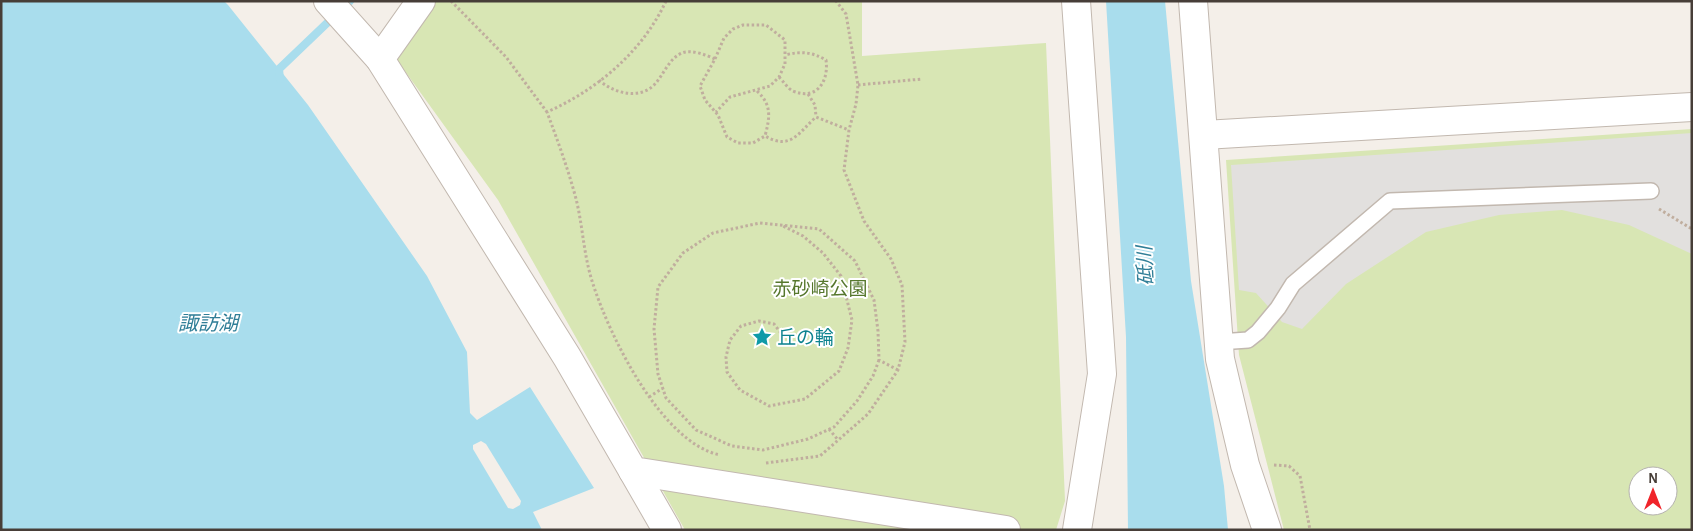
<svg xmlns="http://www.w3.org/2000/svg" width="1693" height="531" font-family="'Alegreya Sans','Noto Sans JP',sans-serif">
  <style>
    .green { fill: #d8e6b4; fill-rule: evenodd }
    .parking { fill: #e2e0de }
    .water { fill: #a9dded }
    .pier { fill: #f4efe9 }
    .lines { fill: none; stroke-linecap: round; stroke-linejoin: round }
    .stream { stroke: #a9dded; stroke-width: 8 }
    .service-casing { stroke: #c2b8af; stroke-width: 18 }
    .minor-casing { stroke: #c2b8af; stroke-width: 30 }
    .tertiary-casing { stroke: #c2b8af; stroke-width: 30 }
    .path { stroke: #c0ae9e; stroke-width: 3; stroke-dasharray: 2.5 2.5; stroke-linecap: butt }
    .service { stroke: #fff; stroke-width: 15 }
    .minor { stroke: #fff; stroke-width: 28 }
    .tertiary { stroke: #fff; stroke-width: 28 }
    .labels { text-anchor: middle; stroke-width: 4; stroke-linejoin: round; paint-order: stroke }
    .park-label { font-size: 19px; fill: #56772d; stroke: #fff }
    .culture-label { font-size: 19px; fill: #0d838f; stroke: #fff; text-anchor: start }
    .water-label { font-size: 20px; font-style: italic; fill: #307e97; stroke: #fff }
  </style>
  <rect width="100%" height="100%" fill="#f4efe9"/>
  <path class="green" d="M429,1H862V56L1046,43L1065,501L1056,530H685L498,200L394,56Z
    M1692,129V530H1284L1239,355L1226,160ZM1638,476H1668V506H1638Z"/>
  <path class="parking" d="M1692,133V254L1629,225L1562,210L1499,215L1426,232L1346,284L1302,329L1282,322L1256,293L1239,290L1231,165Z"/>
  <path class="water" d="M1,1H224L228,5L308,105L427,276L467,352L470,413L477,420L530,387L594,488L533,512L542,530H1Z
    M1106,1H1165L1191,281L1224,486L1228,530H1128L1126,337Z"/>
  <path class="pier" d="M481,441L486,444L521,501L520,505L513,509L508,508L473,449V445Z"/>
  <g class="lines">
    <path class="stream" d="M280,79L279,69L350,1"/>
    <defs>
      <path id="service" d="M1219,342L1248,340L1258,332L1278,308L1293,284L1390,201L1651,191"/>
      <path id="minor" d="M1076,1L1102,374L1077,530
        M380,59L421,1
        M633,471L667,530"/>
      <path id="tertiary" d="M328,1L380,59L567,357L633,471L1006,530
        M1193,1L1220,359L1245,465L1267,530
        M1204,135L1692,107"/>
    </defs>
    <use href="#service" class="service-casing"/>
    <use href="#minor" class="minor-casing"/>
    <use href="#tertiary" class="tertiary-casing"/>
    <path class="path" d="M451,1L506,57L547,112
      M666,1C643,51 597,90 547,112C557,139 567,166 575,195C583,224 583,254 593,284C610,337 662,443 720,455
      M715,59L724,38L733,29L743,25H766L785,40V64L779,77L770,86L730,97L716,112
      M779,77C783,81 788,89 793,91C817,101 829,81 826,60C812,52 801,51 785,55
      M599,80C613,93 639,100 654,85C664,75 668,59 682,53C691,49 706,55 715,59L700,86L705,100L718,115L727,137L738,143H753L765,136C791,151 799,132 816,117L849,130
      M858,85L922,79
      M757,91C772,105 770,117 765,136
      M808,94L815,105L816,117
      M1659,209L1692,229
      M781,333L774,324L759,321L741,326L730,340L726,357L727,372L740,390L769,406L805,399L839,371L848,348L852,320L841,276L823,253L803,236L783,226
      M879,360L873,376L857,401L834,427L808,439L763,450L732,446L696,430L666,398L658,374L654,329L658,287L683,253L713,233L760,223L819,229L855,261L874,300L878,331L879,360L898,370
      M649,397L663,388
      M829,429L838,440
      M766,463L820,456L868,414L898,370L905,342L902,285L891,259L864,221L844,170L849,130L856,104L858,85L846,14L836,1
      M1274,465L1289,466L1300,476L1310,530"/>
    <use href="#service" class="service"/>
    <use href="#minor" class="minor"/>
    <use href="#tertiary" class="tertiary"/>
  </g>
  <defs>
    <symbol id="sight-bare" viewBox="-9 -9 18 18"><path d="M0-6L1.8-2.2L6-1.7L2.9 1.2L3.7 5.4L0 3.3L-3.7 5.4L-2.9 1.2L-6-1.7L-1.8-2.2Z" fill="#0f9aa8" stroke="#fff" stroke-width="2.5" paint-order="stroke"/></symbol>
  </defs>
  <g fill-rule="evenodd">
    <use href="#sight-bare" x="748" y="323" width="28" height="28"/>
  </g>
  <g class="labels">
    <g class="park-label">
      <text x="820" y="295">赤砂崎公園</text>
    </g>
    <g class="culture-label">
      <text x="777" y="344">丘の輪</text>
    </g>
    <g class="water-label">
      <text transform="translate(1145 266) rotate(-93)" y="7">砥川</text>
      <text x="208" y="330">諏訪湖</text>
    </g>
  </g>
  <rect width="1693" height="531" fill="none" stroke="#473e38" stroke-width="5"/>
  <g transform="translate(1653 491)"><circle r="24" fill="#ffffff" stroke="#b5b2af"/>
  <path d="M0-4L9 19L0 12L-9 19Z" fill="#f0242a"/>
  <text y="-8" font-size="14" font-weight="bold" text-anchor="middle" fill="#473e38">N</text>
  </g>
</svg>
